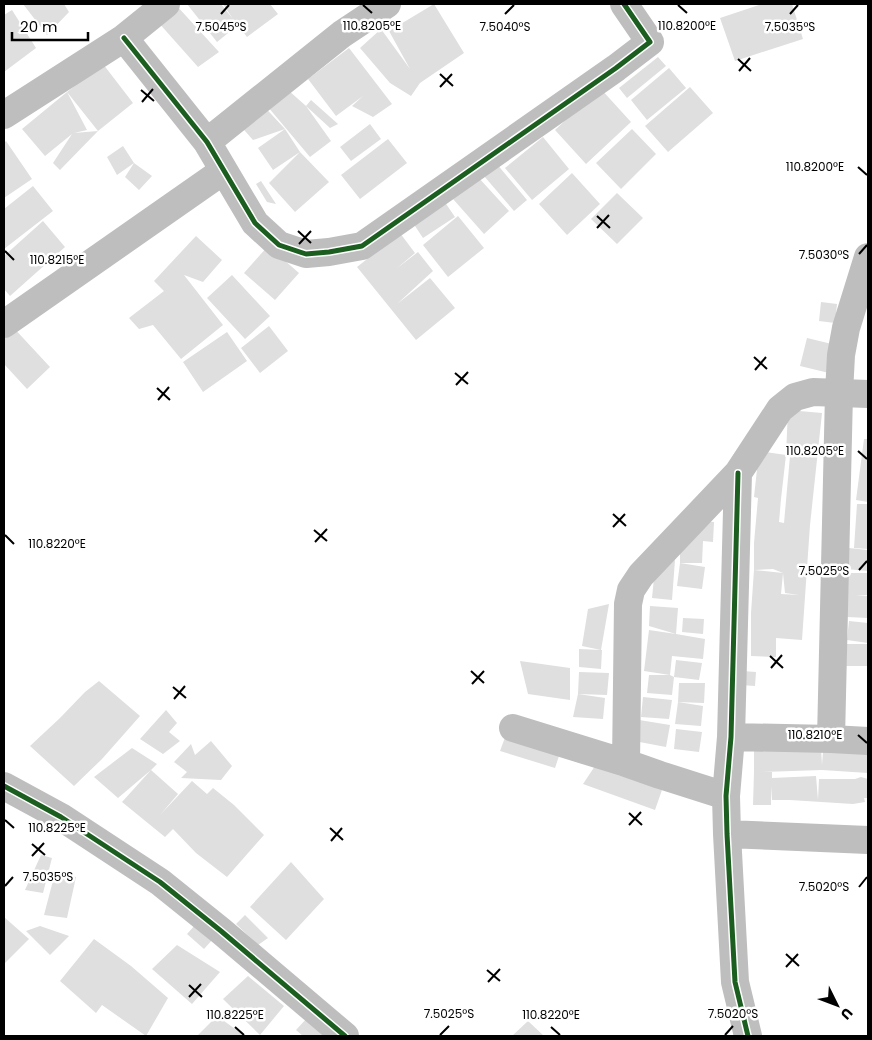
<svg xmlns="http://www.w3.org/2000/svg" width="872" height="1040" font-family="Poppins,sans-serif">
  <style>
    .building { fill: #dfdfdf; fill-rule: evenodd }
    .lines { fill: none; stroke-linecap: round; stroke-linejoin: round }
    .minor { stroke: #bebebe; stroke-width: 28 }
    .cycleway-casing { stroke: #fff; stroke-width: 8 }
    .cycleway { stroke: #1b5e20; stroke-width: 5 }
    .ticks { fill: none; stroke: #000; stroke-width: 2 }
    .ticks-label { font-size: 12px; text-anchor: middle; fill: #000; stroke: #fff; stroke-width: 5; stroke-linejoin: round; paint-order: stroke }
  </style>
  <rect width="100%" height="100%" fill="#fff"/>
  <path class="building" d="M23,4H64L69,12L47,35Z
    M187,4H221L233,19L223,4H270L278,14L247,37L238,25L217,42Z
    M434,4L464,53L420,83L411,96L390,83L360,48L381,29L410,69L389,31Z
    M762,4H792L803,39L735,61L720,18Z
    M176,5L219,52L198,67L158,22Z
    M12,10L36,48L4,72V15Z
    M349,48L392,104L373,117L352,106L363,96L336,116L308,79Z
    M658,57L666,66L627,98L619,88Z
    M103,64L133,103L98,131L67,92Z
    M669,68L686,88L647,120L631,100Z
    M690,87L713,113L668,152L645,126Z
    M600,88L631,122L586,164L555,130Z
    M288,90L306,106L311,100L338,124L330,128L306,106L331,141L310,157L268,107Z
    M67,92L87,130L74,133L98,131L60,170L53,163L72,134L45,156L22,129Z
    M259,101L285,129L300,152L273,170L258,148L285,129L253,140L237,122Z
    M370,124L381,139L351,161L340,147Z
    M632,129L656,154L621,189L596,163Z
    M543,137L569,169L532,200L505,168Z
    M388,139L407,163L360,199L341,175Z
    M6,141L32,179L4,198V143Z
    M123,146L134,163L152,176L139,190L125,177L134,163L117,175L107,157Z
    M300,152L329,182L295,212L269,183Z
    M491,157L527,200L514,211L478,169Z
    M572,173L600,204L567,235L539,204Z
    M478,177L509,211L484,234L453,199Z
    M261,181L276,204L267,202L256,184Z
    M33,186L53,211L4,249V209Z
    M617,193L643,218L617,244L591,219Z
    M442,198L455,217L423,238L411,220Z
    M458,216L484,248L448,277L423,245Z
    M43,221L65,247L10,296L4,289V256Z
    M400,233L415,253L396,269L418,252L433,271L397,304L430,278L455,308L416,340L357,267Z
    M196,236L222,260L203,282L184,275L223,325L181,359L153,325L139,329L129,318L164,291L154,281Z
    M268,246L299,273L275,300L244,273Z
    M232,275L270,316L245,339L207,298Z
    M821,302L837,304L835,323L819,321Z
    M11,325L50,367L27,389L4,364V332Z
    M269,326L288,351L260,373L241,348Z
    M227,332L247,361L203,392L183,362Z
    M807,338L836,345L829,373L800,366Z
    M788,410L822,413L810,525L802,640L776,638V657L751,656V613L754,570L783,573L773,569L754,570V543L758,498L754,497L759,451L786,455L781,499L779,522L784,523L790,456L786,455ZM783,573L785,593L799,595L781,594Z
    M864,439H868V502L856,500Z
    M857,504H868V549L854,548Z
    M698,521L714,522L713,542L703,541L702,563H680L705,567L702,589L677,586L680,563V541Z
    M849,548L868,550V571L846,569Z
    M675,560L672,600L652,598L655,568Z
    M848,573H868V595L856,596H868V618L847,617Z
    M609,604L601,650L582,646L588,609Z
    M650,606L678,608L676,634L705,639L703,659L672,656L670,675L644,671L649,630L676,634L649,626Z
    M683,618L704,619L703,634L682,632Z
    M849,621L868,623V643L847,640Z
    M847,644H868V666H846Z
    M579,649L602,650L601,669L579,667Z
    M676,660L702,663L699,680L674,677Z
    M520,661L570,668V700L528,694Z
    M742,671L756,672L755,686L741,685Z
    M579,672L609,673L607,695L578,694L605,698L603,719L573,717L578,694Z
    M649,675H670L674,677L672,695L647,693Z
    M99,681L140,716L102,759L74,786L30,746L60,718L85,692Z
    M679,683H705L704,703L678,702Z
    M643,697L672,700L669,719L641,717Z
    M678,702L703,706L701,726L675,724Z
    M166,710L177,723L169,732L180,741L163,754L140,739Z
    M633,719L670,725L666,747L629,740Z
    M676,729L702,732L699,752L674,749Z
    M507,732L561,750L555,768L500,751Z
    M754,739L821,748L822,765L823,752L868,751V773L822,770L761,772H772V778L816,776L818,800L819,779H855L861,777L868,779V798H864L865,802L853,804L790,800H772L771,786V805H753L754,772Z
    M211,741L232,766L221,780L181,778L187,772L174,762L191,744L195,755Z
    M132,748L157,764L151,770L178,794L160,815L192,781L207,794L213,788L234,805L264,835L227,877L196,853L173,829L165,837L122,802L151,770L118,798L94,777Z
    M597,763L663,787L655,810L583,784Z
    M41,855L52,858L43,893L25,890Z
    M291,862L324,899L286,940L250,907Z
    M55,873L76,877L67,918L44,915Z
    M245,915L268,938L258,945L236,924Z
    M4,917L29,939L4,964Z
    M196,924L213,939L204,949L187,934Z
    M40,926L69,936L50,955L26,931Z
    M94,939L131,966L168,998L146,1036L102,1005L96,1013L60,981Z
    M177,945L220,972L192,1004L152,969Z
    M248,976L284,1006L260,1035L223,999Z
    M217,1016L245,1036H197Z
    M307,1018L326,1036H303L296,1030Z
    M528,1021L544,1036H512Z"/>
  <g class="lines">
    <path class="minor" d="M124,38L207,142L255,223L279,245L306,254L329,252L362,246L616,68L650,42L624,4
      M4,115L124,38L166,4
      M207,142L342,34L387,4
      M4,324L223,171
      M738,473L731,737L726,796L727,834L735,982L748,1036
      M513,728L626,763L660,775L726,796
      M731,737L831,739L868,741
      M831,739L839,393L841,355L846,328L868,257
      M626,763L628,604L631,590L641,575L738,473L780,409L795,397L813,392L868,394
      M4,786L61,817L160,882L221,931L345,1036
      M727,834L868,840"/>
    <defs>
      <path id="cycleway" d="M124,38L207,142L255,223L279,245L306,254L329,252L362,246L616,68L650,42L624,4
        M738,473L731,737L726,796L727,834L735,982L748,1036
        M4,786L61,817L160,882L221,931L345,1036"/>
    </defs>
    <use href="#cycleway" class="cycleway-casing"/>
    <use href="#cycleway" class="cycleway"/>
  </g>
  <path class="ticks" d="M363,5L372,13M678,5L687,13M221,14L229,5M505,14L514,5M790,14L798,5M738,59L751,71M739,71L750,58M440,74L453,86M440,87L452,74M141,90L154,101M142,102L153,89M858,167L867,175M597,216L610,228M597,228L609,215M298,231L311,243M299,244L311,231M5,251L14,260M859,254L867,245M754,357L767,369M755,370L766,357M455,373L468,384M456,385L468,372M157,388L170,400M158,400L169,387M858,451L867,459M613,514L626,526M613,527L625,514M314,530L327,541M5,535L14,544M315,542L327,529M859,570L867,561M770,656L783,668M771,668L782,655M471,671L484,683M472,684L484,671M173,687L186,698M174,699L185,686M858,735L867,743M629,813L642,825M5,820L14,828M629,825L641,812M330,828L343,840M331,841L342,828M32,844L45,855M32,856L44,843M5,886L13,877M859,887L867,877M786,954L799,966M786,967L798,954M487,970L500,981M488,982L500,969M189,985L202,997M189,997L201,984M235,1027L244,1035M551,1027L560,1035M440,1035L449,1026M725,1035L733,1026"/>
  <g class="ticks-label">
    <text x="372" y="30">110.8205°E</text>
    <text x="687" y="30">110.8200°E</text>
    <text x="221" y="31">7.5045°S</text>
    <text x="505" y="31">7.5040°S</text>
    <text x="790" y="31">7.5035°S</text>
    <text x="815" y="171">110.8200°E</text>
    <text x="824" y="259">7.5030°S</text>
    <text x="57" y="264">110.8215°E</text>
    <text x="815" y="455">110.8205°E</text>
    <text x="57" y="548">110.8220°E</text>
    <text x="824" y="575">7.5025°S</text>
    <text x="815" y="739">110.8210°E</text>
    <text x="57" y="832">110.8225°E</text>
    <text x="48" y="881">7.5035°S</text>
    <text x="824" y="891">7.5020°S</text>
    <text x="449" y="1018">7.5025°S</text>
    <text x="733" y="1018">7.5020°S</text>
    <text x="235" y="1019">110.8225°E</text>
    <text x="551" y="1019">110.8220°E</text>
  </g>
  <rect width="872" height="1040" fill="none" stroke="#000000" stroke-width="10"/>
  <g transform="translate(837 1005) rotate(132)" stroke="#ffffff" stroke-width="4" paint-order="stroke">
  <path d="M0-4L9 19L0 12L-9 19Z" fill="#000000"/>
  <text y="-8" font-size="14" font-weight="bold" text-anchor="middle" fill="#000000">U</text>
  </g>
  <path d="M12 32v8h76v-8" fill="none" stroke="#000000" stroke-width="2.5"/>
  <text x="20" y="32" font-size="15" fill="#000000" stroke="#ffffff" stroke-width="4" paint-order="stroke">20 m</text>
</svg>
